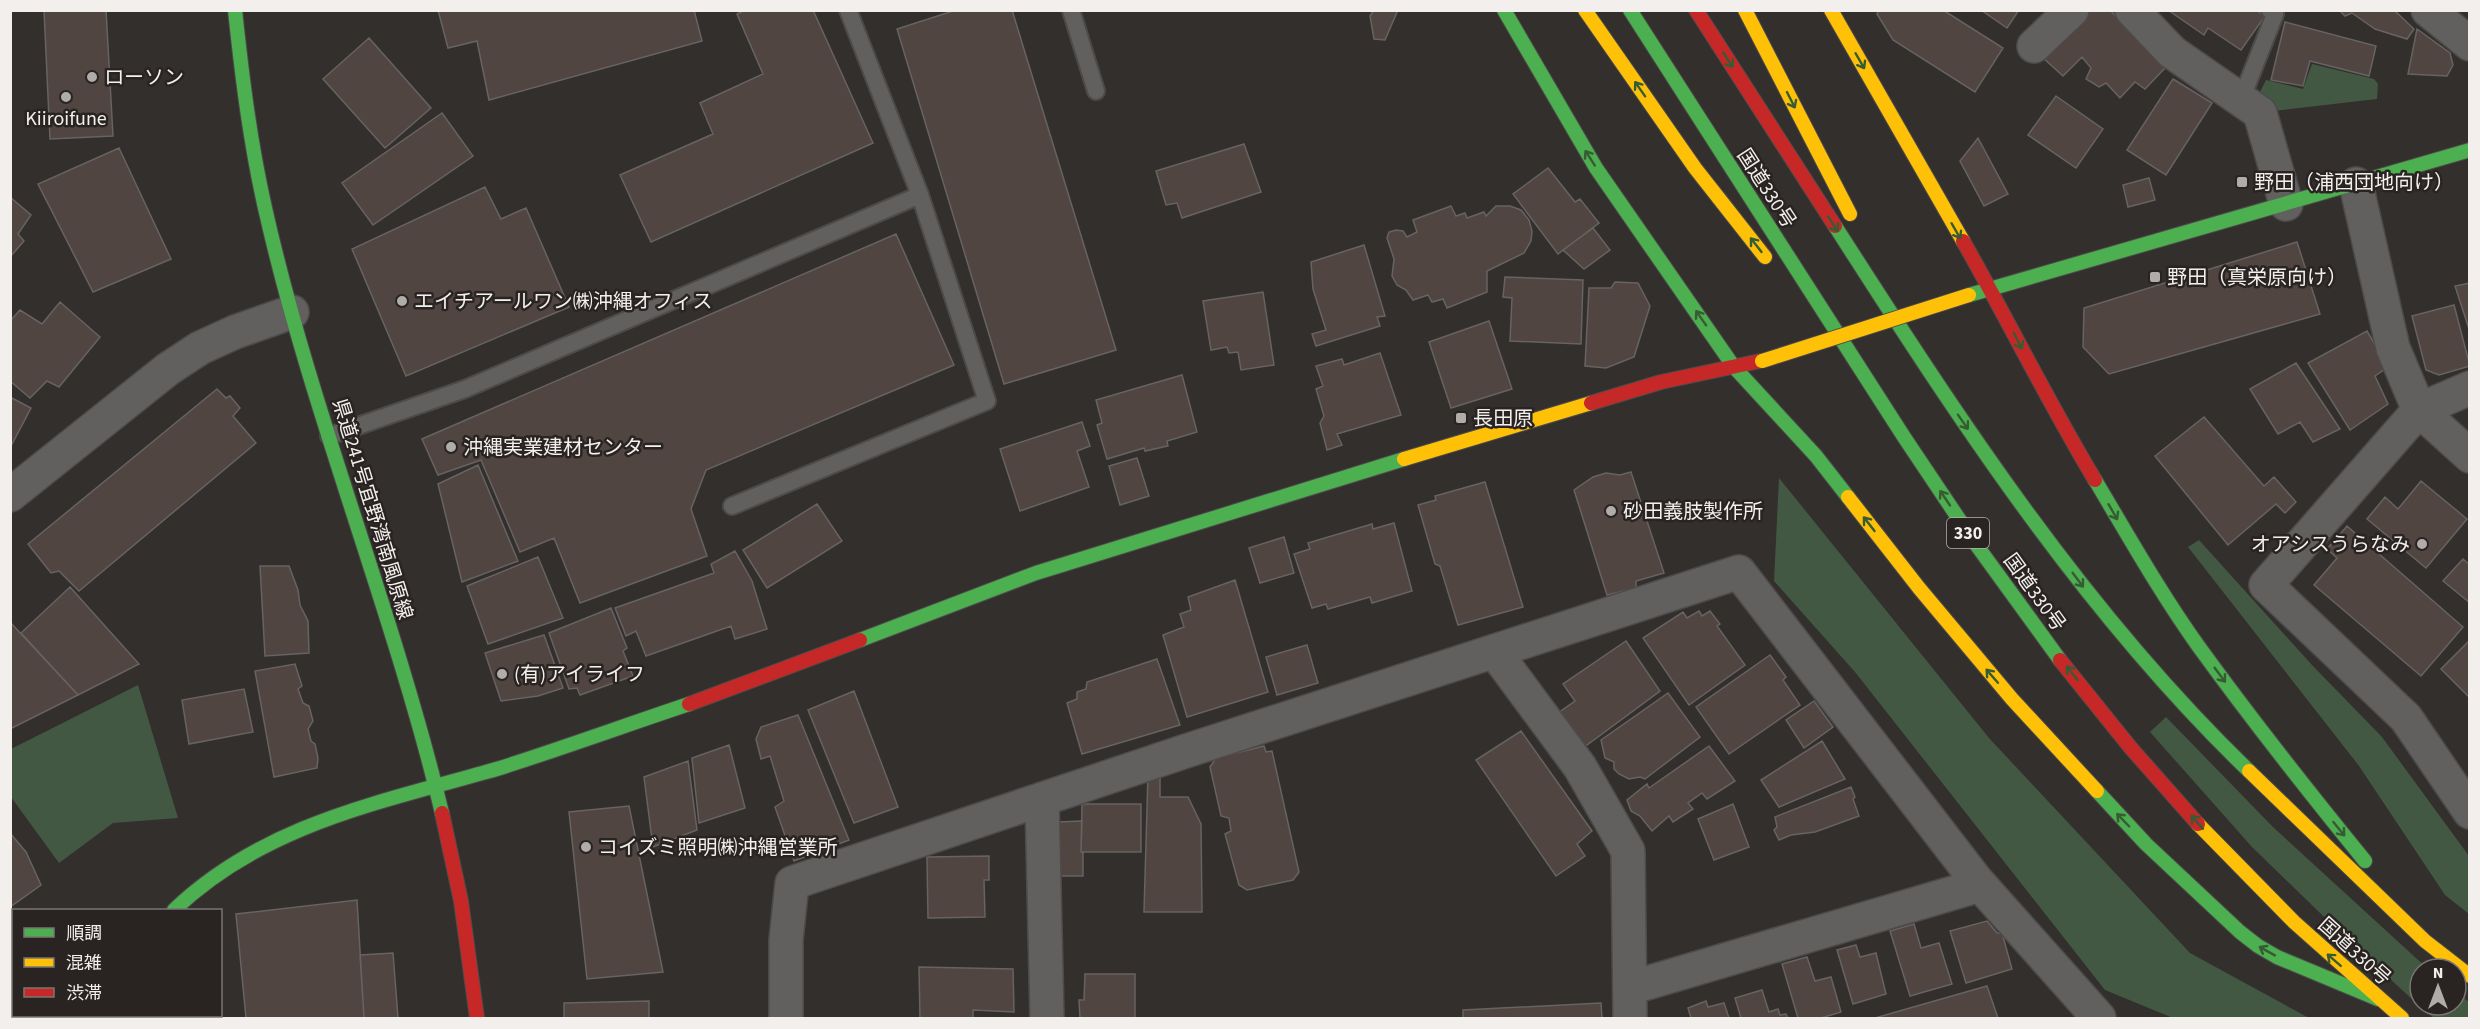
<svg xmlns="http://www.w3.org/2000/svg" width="2480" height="1029" font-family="'Source Sans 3','Noto Sans JP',sans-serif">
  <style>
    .green { fill: #425842 }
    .building { fill: #504541; stroke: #666362; stroke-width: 1.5 }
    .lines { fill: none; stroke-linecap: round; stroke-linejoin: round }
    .lane-casing { stroke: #4d4b4a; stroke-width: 20 }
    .street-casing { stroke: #4d4b4a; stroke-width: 36 }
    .fast-casing { stroke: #4d4b4a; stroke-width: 16 }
    .slow-casing { stroke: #4d4b4a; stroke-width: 16 }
    .jam-casing { stroke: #4d4b4a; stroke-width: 16 }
    .lane { stroke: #62605f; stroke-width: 16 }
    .street { stroke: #62605f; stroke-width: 33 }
    .fast { stroke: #4caf50; stroke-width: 14 }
    .slow { stroke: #ffc107; stroke-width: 14 }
    .jam { stroke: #c62828; stroke-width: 14 }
    .slow-bridge-casing { stroke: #4d4b4a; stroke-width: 16; stroke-linecap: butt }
    .slow-bridge { stroke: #ffc107; stroke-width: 14 }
    .oneway { stroke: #375c34 }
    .poi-dot { fill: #afacaa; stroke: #292422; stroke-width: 2 }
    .labels { text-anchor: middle; stroke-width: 5; stroke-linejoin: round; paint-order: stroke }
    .shield { fill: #292422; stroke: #b6b2b0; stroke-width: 1.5 }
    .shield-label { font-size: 18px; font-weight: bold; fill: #f2efed }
    .poi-label { font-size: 20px; fill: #f2efed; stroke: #292422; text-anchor: start }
    .street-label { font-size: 20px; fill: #f2efed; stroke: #292422 }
  </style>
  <rect width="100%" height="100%" fill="#322f2d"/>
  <path class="green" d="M2312,64L2374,79L2378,84L2377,99L2274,111L2273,104L2259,94L2266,80L2303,89Z
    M1779,478L1989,738L2190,953L2309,1018H2173L2105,990L1855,672L1774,581Z
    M2199,540L2312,665L2382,737L2469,856V914L2445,895L2359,766L2188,547Z
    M138,685L178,818L113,823L59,863L11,797V749Z
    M2166,717L2273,827L2428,969H2420V1005H2456V992L2469,1002V1018H2434L2426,1012L2351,943L2252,847L2150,732Z"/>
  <path class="building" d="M44,10H106L113,136L50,139Z
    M438,10H694L702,41L489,100L477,41L448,48Z
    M745,10H813L873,143L651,242L620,175L713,134L700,103L763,74L737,14Z
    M956,10H1012L1116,350L1004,384L897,29Z
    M1374,10H1398L1385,40L1374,39L1370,16Z
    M1879,10H1943L2003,48L1975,92L1893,40L1877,14Z
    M1981,10H2019L2007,28Z
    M2090,10L2111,11L2165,68L2145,89L2135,82L2120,98L2106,83L2099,87L2086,79L2091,68L2082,57L2063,76L2042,57Z
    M2168,10H2256L2265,16L2241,50L2208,28L2204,35Z
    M2339,10H2394L2414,29L2407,39L2375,29L2352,13L2345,16Z
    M2285,22L2376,46L2369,76L2310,61L2303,86L2271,80Z
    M2417,29L2450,53L2453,65L2447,76L2408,74Z
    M369,38L431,108L385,148L323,79Z
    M2173,79L2212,103L2166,175L2127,150Z
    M2056,96L2103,129L2076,168L2028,135Z
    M442,113L473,156L373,225L342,183Z
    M1978,138L2008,194L1984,206L1960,161Z
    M1244,144L1261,192L1182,218L1177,203L1166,205L1156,171Z
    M119,148L171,259L93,292L38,184Z
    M1548,168L1575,202L1580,199L1599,223L1558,254L1513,194Z
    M2149,178L2155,200L2128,207L2123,185Z
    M485,187L501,219L526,208L569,307L406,376L352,249Z
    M10,197L31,215L18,234L24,241L10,257Z
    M1451,206L1456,216L1465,213L1467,218L1484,212L1486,216L1496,206H1510L1521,210L1529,220L1532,231L1531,241L1524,253L1487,271V292L1447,308L1443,299L1432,302L1428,295L1413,300L1406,290L1397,285L1392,276L1394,259L1387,238L1389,232L1396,230L1403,231L1407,237L1417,232L1413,220Z
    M1593,228L1610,250L1584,269L1563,250Z
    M896,234L954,365L706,470L691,509L707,556L580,603L554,538L520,552L481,460L438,475L422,439Z
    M2297,242L2320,314L2109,374L2083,347L2084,308Z
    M1364,245L1385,316L1377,317L1380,326L1316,346L1312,334L1326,330L1313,289L1311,262Z
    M1505,277L1583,280L1581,344L1510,341L1512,298L1503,297Z
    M1615,282L1638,283L1650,306L1634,357L1606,368L1585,366L1589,288H1611Z
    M2470,283V332L2455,286Z
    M1263,292L1274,365L1241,370L1238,352L1229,353L1227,347L1211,350L1203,301Z
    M60,302L100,337L59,387L47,381L30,398L10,381V321L20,310L42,324Z
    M2454,305L2470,366L2439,375L2426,370L2412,316Z
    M1489,321L1512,389L1451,408L1429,342Z
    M2367,331L2388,367L2375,376L2388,404L2350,430L2308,363Z
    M1380,353L1401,415L1337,434L1342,445L1327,450L1320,423L1324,416L1316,389L1323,386L1316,366L1342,359L1344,365Z
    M2296,363L2340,429L2313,442L2300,422L2278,434L2250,389Z
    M1182,375L1197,432L1167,441L1168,446L1145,451L1144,448L1107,459L1097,425L1102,423L1096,400Z
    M217,389L226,398L230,396L240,408L233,416L256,443L79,591L59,571L51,573L28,544Z
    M10,397L31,408L10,448Z
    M2204,417L2264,486L2274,477L2296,502L2285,513L2276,504L2228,545L2155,456Z
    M1082,422L1090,446L1077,451L1089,487L1020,511L1000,449Z
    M1137,458L1149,496L1120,505L1109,466Z
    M478,465L518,561L462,582L438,484Z
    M1631,472L1664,573L1636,581V588L1607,595L1574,490L1593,477L1606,473L1620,475Z
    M2421,481L2467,519L2426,568L2367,519L2385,497L2398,509Z
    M1485,482L1523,607L1458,625L1440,566L1435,564L1418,505L1436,500L1435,496Z
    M817,504L842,541L767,588L743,550Z
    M1394,523L1412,591L1372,603L1370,597L1328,609L1326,604L1312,608L1294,554L1310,549L1308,543L1372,524L1373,529Z
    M2347,526L2463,627L2421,676L2314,585L2337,558L2327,549Z
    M1284,537L1294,573L1260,583L1249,548Z
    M735,551L752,581L767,629L735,639L731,626L646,656L636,631L626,636L615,608L714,573L711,564Z
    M538,557L563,618L488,644L467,586Z
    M2463,559L2470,565V603L2443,581Z
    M260,566H289L298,590L300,605L308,621L309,653L265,656Z
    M1235,580L1268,692L1187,717L1163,635L1184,627L1180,614L1191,610L1188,597Z
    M70,587L139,664L78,695L21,633Z
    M611,608L627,648L623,651L633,676L580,695L577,688L569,689L549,633Z
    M1699,611L1702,616L1710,611L1720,624L1717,626L1745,665L1689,705L1643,638L1683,612L1687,618Z
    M10,622L78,695L10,729Z
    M544,635L563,688L538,696L501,701L485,653Z
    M2470,640V698L2441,669Z
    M1626,641L1660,691L1583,748L1558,713L1575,701L1563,684Z
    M1307,645L1318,683L1277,695L1266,657Z
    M1770,655L1786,677L1783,680L1800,705L1729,754L1696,707Z
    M1157,659L1180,725L1082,754L1067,703L1077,699V692L1086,689L1087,682Z
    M295,664L302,686L298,689L303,703L309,706L313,721L308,729L311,741L315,744L318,758L317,768L274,777L255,671Z
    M244,689L253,732L189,744L182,700Z
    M854,691L898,807L854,823L808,710Z
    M1668,693L1700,737L1645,779L1640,777L1629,779L1619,774L1614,769V762L1605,758L1601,740Z
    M1814,701L1833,727L1804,748L1786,720Z
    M798,715L849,840L794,861L775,807L784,801L770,756L761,759L756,739L761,727Z
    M1521,731L1592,831L1577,844L1585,856L1556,876L1476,760Z
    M1822,741L1845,779L1779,807L1761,780Z
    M729,745L745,808L699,823L692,758Z
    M1264,746L1266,752L1272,751L1299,872L1293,880L1247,890L1239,885L1225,834L1231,831L1229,818L1221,816L1210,767L1216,758Z
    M1709,746L1735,781L1707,799L1702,793L1688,803L1693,809L1673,822L1669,816L1652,831L1640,816L1631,811L1627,800L1647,784L1649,788Z
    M688,761L697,830L653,847L644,777Z
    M1148,774H1160V797H1188L1201,824L1202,912H1144Z
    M1851,787L1855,797L1853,799L1859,816L1815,832L1791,835L1779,840L1774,830L1777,827L1775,817Z
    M1082,804H1141V852H1081Z
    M1733,804L1749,847L1714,860L1698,819Z
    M629,806L663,972L587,979L569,812Z
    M1082,821L1081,852H1083V876H1058V822Z
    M10,833L26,852L41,885L10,907Z
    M989,856V880H984L985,917L928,918L927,857Z
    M357,900L364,1018H246L236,914Z
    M1987,921L1997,933H2002L2012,969L1966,983L1950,931Z
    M1914,924L1921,948L1939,943L1952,984L1910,996L1890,931Z
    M14,929V1016H41V1018H10V932Z
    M1856,945L1860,957L1876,953L1886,994L1853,1004L1837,950Z
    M393,953L398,1018H364L360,955Z
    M1807,957L1815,981L1831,977L1841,1012L1821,1018H1798L1782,964Z
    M919,967L1013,969L1014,1012L973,1010V1018H920Z
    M1085,974H1135V1018H1080L1079,1000H1084Z
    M1987,986L1998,1018H1875Z
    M1762,990L1769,1012L1778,1009L1780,1015L1786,1014L1788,1018H1741L1735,998Z
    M649,1001V1018H564V1003Z
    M1706,1001L1708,1007L1724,1003L1729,1018H1691L1688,1008Z
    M1601,1003L1602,1018H1463V1010Z"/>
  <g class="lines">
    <defs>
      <path id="lane" d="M1071,10L1096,91
        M2241,100L2275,14L2270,10
        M329,436L465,389L920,195L848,10
        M732,506L987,401L920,195"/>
      <path id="street" d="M2132,10L2172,52L2260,113L2286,204
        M2428,10L2470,44
        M2034,46L2072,10
        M2356,184L2393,348L2419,410L2470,456
        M2470,388L2419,410L2266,585L2406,718L2470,812
        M10,495L168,369L200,348L235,332L292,312
        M1495,652L1580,767L1628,851L1630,1018
        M1042,799L1047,1018
        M1630,988L1980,885
        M786,1018V940L792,883L1186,751L1739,572L1976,880L2099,1018"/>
      <path id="fast" d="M235,10C242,76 250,142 265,208C311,413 393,609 442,813
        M1504,10L1596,168L1734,367L1816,456L1848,497
        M1630,10L1904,437L1975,543L2060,660
        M1835,226C1958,418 2084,612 2249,771
        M1969,295L2470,150
        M2095,480C2129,537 2161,594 2199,647C2252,720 2308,791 2365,861
        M860,640L1036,573L1404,459
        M2097,791L2146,844L2240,932L2258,946L2277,957L2378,999
        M174,910C265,823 383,802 500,768C563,748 626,725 689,704"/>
      <path id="slow" d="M1585,10L1695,168L1765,257
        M1745,10L1850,214
        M1831,10L1963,241
        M1404,459L1591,403
        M1848,497L1919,588L2012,699L2097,791
        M2249,771L2425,941L2470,976
        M2198,824L2294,922L2402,1018
        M91,1018L93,1016"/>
      <path id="jam" d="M1696,10L1835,226
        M1963,241C2008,320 2048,402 2095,480
        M1591,403L1661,382L1760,361
        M2060,660L2130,747L2198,824
        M689,704L860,640
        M442,813L461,901L477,1018"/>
    </defs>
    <use href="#lane" class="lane-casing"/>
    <use href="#street" class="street-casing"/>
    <use href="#fast" class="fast-casing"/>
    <use href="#slow" class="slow-casing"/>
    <use href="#jam" class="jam-casing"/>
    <use href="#lane" class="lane"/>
    <use href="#street" class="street"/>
    <use href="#fast" class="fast"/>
    <use href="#slow" class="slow"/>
    <use href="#jam" class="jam"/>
    <defs>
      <path id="slow-bridge" d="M1762,361L1969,295"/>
    </defs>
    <use href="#slow-bridge" class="slow-bridge-casing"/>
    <use href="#slow-bridge" class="slow-bridge"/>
  </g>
  <defs><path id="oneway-shaft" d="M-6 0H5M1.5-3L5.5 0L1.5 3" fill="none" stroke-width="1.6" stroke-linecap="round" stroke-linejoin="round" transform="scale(1.5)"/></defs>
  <g class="oneway">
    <use href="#oneway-shaft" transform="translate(1728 60) rotate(57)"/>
    <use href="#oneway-shaft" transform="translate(1860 61) rotate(60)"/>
    <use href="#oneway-shaft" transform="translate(1640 89) rotate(-125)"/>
    <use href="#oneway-shaft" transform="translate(1791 100) rotate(63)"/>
    <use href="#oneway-shaft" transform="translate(1590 158) rotate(-123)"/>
    <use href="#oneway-shaft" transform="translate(1833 224) rotate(57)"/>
    <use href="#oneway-shaft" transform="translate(1956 231) rotate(60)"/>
    <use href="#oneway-shaft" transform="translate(1756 245) rotate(-128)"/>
    <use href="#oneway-shaft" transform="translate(1701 318) rotate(-125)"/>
    <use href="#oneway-shaft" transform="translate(2018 341) rotate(63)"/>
    <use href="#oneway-shaft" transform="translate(1963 422) rotate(55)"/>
    <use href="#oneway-shaft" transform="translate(1945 498) rotate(-124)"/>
    <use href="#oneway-shaft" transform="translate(2113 512) rotate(60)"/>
    <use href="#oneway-shaft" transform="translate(1869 524) rotate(-128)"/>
    <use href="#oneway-shaft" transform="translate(2078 580) rotate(53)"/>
    <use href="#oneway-shaft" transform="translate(2072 673) rotate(-128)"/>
    <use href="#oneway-shaft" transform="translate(2220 675) rotate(53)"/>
    <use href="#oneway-shaft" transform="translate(1992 676) rotate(-131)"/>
    <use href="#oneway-shaft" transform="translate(2123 820) rotate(-134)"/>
    <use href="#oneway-shaft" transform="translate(2197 822) rotate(-131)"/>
    <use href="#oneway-shaft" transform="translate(2339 829) rotate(51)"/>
    <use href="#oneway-shaft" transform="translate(2267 951) rotate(-151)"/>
    <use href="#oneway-shaft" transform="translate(2334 960) rotate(-139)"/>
  </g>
  <g class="poi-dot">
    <circle cx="92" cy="77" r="6"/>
    <circle cx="66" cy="97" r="6"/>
    <rect x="2236" y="176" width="12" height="12" rx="3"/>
    <rect x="2149" y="271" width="12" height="12" rx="3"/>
    <circle cx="402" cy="301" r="6"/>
    <rect x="1455" y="412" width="12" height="12" rx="3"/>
    <circle cx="451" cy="447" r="6"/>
    <circle cx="1611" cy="511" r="6"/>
    <circle cx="2422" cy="544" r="6"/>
    <circle cx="502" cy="674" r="6"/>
    <circle cx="586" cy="847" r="6"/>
  </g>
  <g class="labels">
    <rect class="shield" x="1947" y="518" width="42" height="30" rx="4.5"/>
    <g class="shield-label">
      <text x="1968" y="539">330</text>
    </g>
    <g class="poi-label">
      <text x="104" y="84">ローソン</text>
      <text x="66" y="125" text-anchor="middle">Kiiroifune</text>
      <text x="2254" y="189">野田（浦西団地向け）</text>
      <text x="2167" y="284">野田（真栄原向け）</text>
      <text x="414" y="308">エイチアールワン㈱沖縄オフィス</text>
      <text x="1473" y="425">長田原</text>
      <text x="463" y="454">沖縄実業建材センター</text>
      <text x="1623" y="518">砂田義肢製作所</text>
      <text x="2410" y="551" text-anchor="end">オアシスうらなみ</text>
      <text x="514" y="681">(有)アイライフ</text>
      <text x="598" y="854">コイズミ照明㈱沖縄営業所</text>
    </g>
    <g class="street-label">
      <text transform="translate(1767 188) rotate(57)" y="7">国道330号</text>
      <text transform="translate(373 509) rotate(73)" y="7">県道241号宜野湾南風原線</text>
      <text transform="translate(2035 592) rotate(54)" y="7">国道330号</text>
      <text transform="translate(2355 951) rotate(42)" y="7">国道330号</text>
    </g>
  </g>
  <rect width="2480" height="1029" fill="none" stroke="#f2efed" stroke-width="24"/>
  <rect x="12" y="909" width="210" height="108" fill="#292422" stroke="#797573" stroke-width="1.5"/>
  <rect x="24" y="928" width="30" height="9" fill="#4caf50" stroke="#797573" stroke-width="1.5"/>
  <text x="66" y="939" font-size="18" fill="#f2efed">順調</text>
  <rect x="24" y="958" width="30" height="9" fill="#ffc107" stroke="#797573" stroke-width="1.5"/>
  <text x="66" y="969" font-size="18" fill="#f2efed">混雑</text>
  <rect x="24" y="988" width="30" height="9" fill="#c62828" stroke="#797573" stroke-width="1.5"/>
  <text x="66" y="999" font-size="18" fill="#f2efed">渋滞</text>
  <g transform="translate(2438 987)"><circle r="28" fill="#292422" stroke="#797573" stroke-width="1.5"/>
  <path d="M0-4.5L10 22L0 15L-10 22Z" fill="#afacaa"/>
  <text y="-9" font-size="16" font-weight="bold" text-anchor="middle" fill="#f2efed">N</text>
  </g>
</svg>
